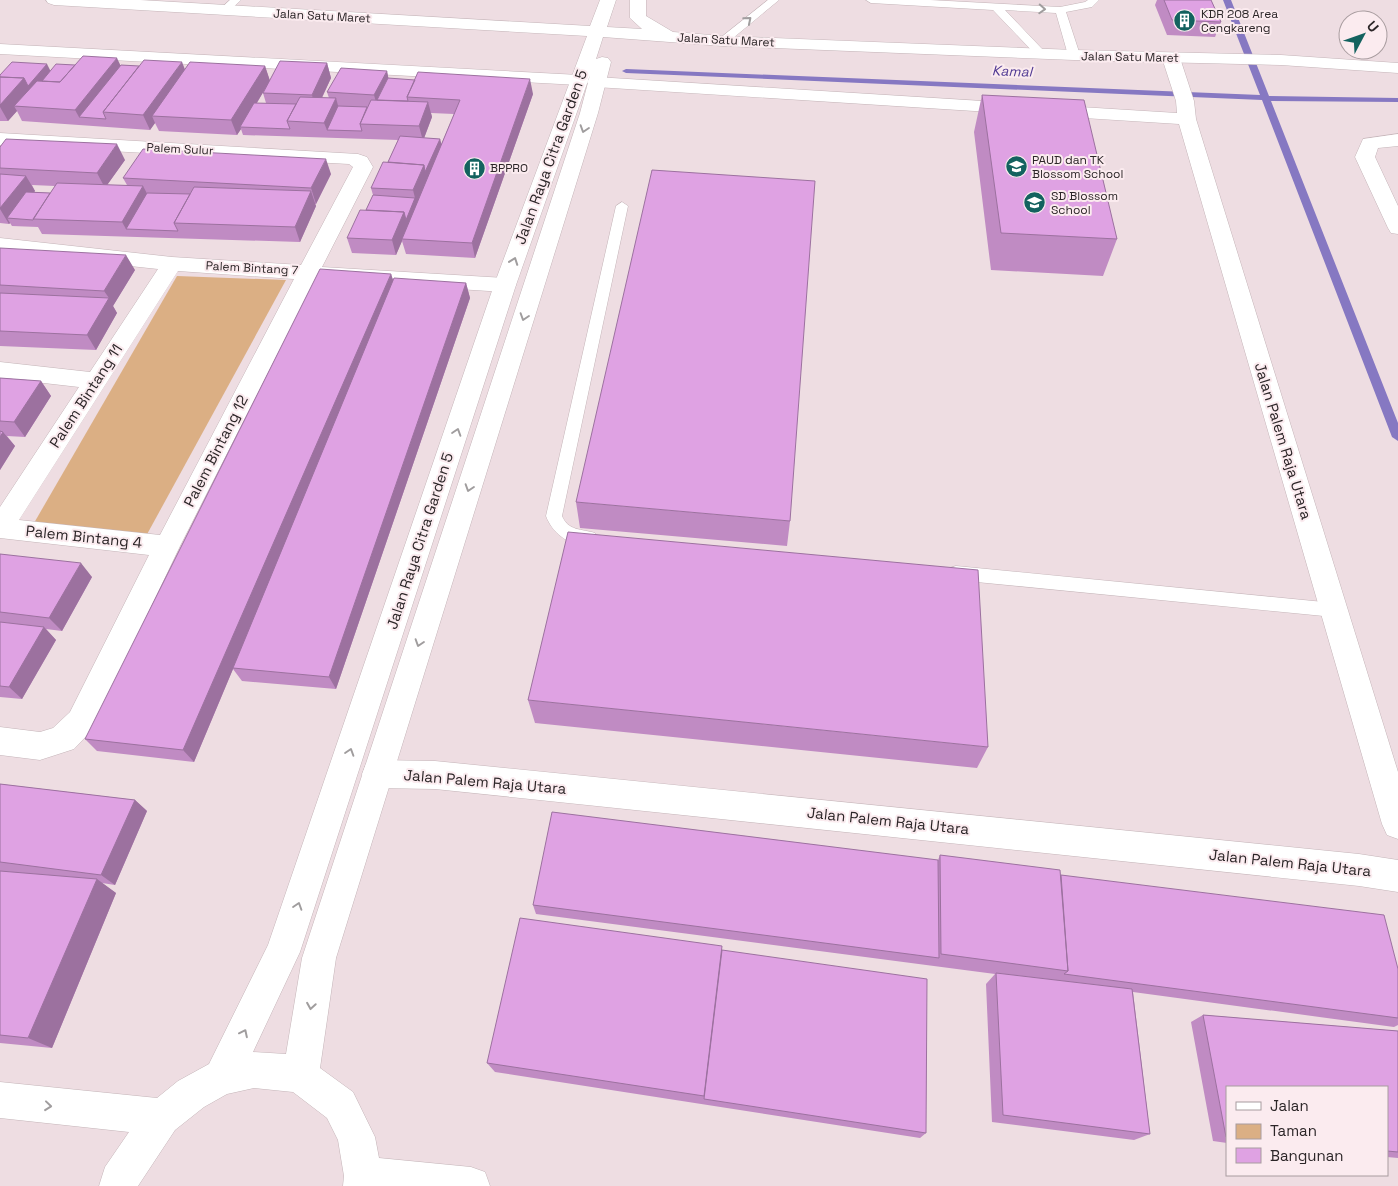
<svg xmlns="http://www.w3.org/2000/svg" width="1398" height="1186" font-family="'Space Grotesk',sans-serif">
  <style>
    .green { fill: #dbaf84 }
    .lines { fill: none; stroke-linecap: round; stroke-linejoin: round }
    .stream { fill: #8678c2; fill-rule: evenodd }
    .service-casing { stroke: #c4b4b8; stroke-width: 1 }
    .minor-casing { stroke: #c4b4b8; stroke-width: 1 }
    .tertiary-casing { stroke: #c4b4b8; stroke-width: 1 }
    .service { fill: #fff; fill-rule: evenodd }
    .minor { fill: #fff; fill-rule: evenodd }
    .tertiary { fill: #fff; fill-rule: evenodd }
    .wall { fill: #c08bc3; fill-rule: evenodd }
    .shaded-wall { fill: #9c719f }
    .building { fill: #dfa2e3; stroke: #9c719f }
    .oneway { stroke: #a09d9e }
    .labels { text-anchor: middle; stroke-width: 4; stroke-linejoin: round; paint-order: stroke }
    .far-poi-label { font-size: 12px; fill: #2c2628; stroke: #fbebef; text-anchor: start }
    .far-street-label { font-size: 12px; fill: #2c2628; stroke: #fbebef }
    .far-water-label { font-size: 14px; font-style: italic; fill: #513a93; stroke: #fbebef }
    .street-label { font-size: 15px; fill: #2c2628; stroke: #fbebef }
  </style>
  <rect width="100%" height="100%" fill="#eedde2"/>
  <path class="green" d="M177,276L286,280L145,538L34,523Z"/>
  <g class="lines">
    <path class="stream" d="M1223,0H1231L1269,96L1398,98V102L1271,101L1398,423V441L1392,437L1262,100L626,73L622,71L626,69L1260,95Z"/>
    <defs>
      <path id="service" d="M230,0H241L228,12H220L219,10Z
        M768,0H779L727,43H719L718,41L719,39Z
        M866,0H930L1060,7L1085,2L1088,0H1099L1092,7L1066,12L1080,55L1074,58L1068,55L1056,13L1005,10L1044,51L1046,53L1040,56L1036,55L993,10L871,3Z
        M622,202L628,206L562,516C568,531 582,529 595,533L597,538L595,543C574,550 553,535 546,516L616,206Z
        M956,566L1334,603L1340,605L1343,610L1340,615L1334,617L956,580L950,578L947,573L950,568Z"/>
      <path id="minor" d="M0,44L579,75L585,76L588,80L585,84L579,85L0,54Z
        M1171,53L1177,54L1180,58L1194,101L1196,119L1398,772V839L1387,835L1382,824L1179,124L596,87L590,86L587,82L590,78L596,77L1177,113L1176,101L1162,58L1165,54Z
        M0,133L358,154L367,157L373,167L322,267L505,278L513,280L516,285L513,290L505,292L315,280L180,546L92,730L74,749L40,760L0,755V727L40,732L53,728L70,712L149,555L0,538V507L79,387L0,378V362L90,372L158,269L0,252V238L172,257L301,265L353,167L349,164L0,145ZM178,271L294,279L160,535L19,520Z
        M1398,134V146L1378,148L1375,157L1398,206V234L1391,233L1388,228L1355,157L1363,139Z
        M377,760L435,761L1359,854L1398,860V892L1359,886L435,789L377,788L366,784L362,774L366,764Z"/>
      <path id="tertiary" d="M46,0H140L590,26L600,0H616L607,27L642,29L630,18V0H646V16L673,32L723,36L1074,50L1281,55L1398,63V73L1281,65L1074,60L723,46L603,37L596,59L602,57L608,58L611,62L598,113L336,958L320,1068L353,1092L375,1137L379,1158L471,1167L485,1172L490,1186H343L344,1176L338,1140L327,1118L293,1092L254,1088L227,1094L204,1107L175,1130L138,1186H99L105,1167L129,1132L0,1118V1082L157,1098L178,1081L209,1064L268,945L494,285L587,36L54,5L48,3ZM590,75L580,113L302,958L286,1054L253,1052L300,952L516,285Z"/>
    </defs>
    <use href="#service" class="service-casing"/>
    <use href="#minor" class="minor-casing"/>
    <use href="#tertiary" class="tertiary-casing"/>
    <use href="#service" class="service"/>
    <use href="#minor" class="minor"/>
    <use href="#tertiary" class="tertiary"/>
  </g>
  <path class="wall" d="M1157,0H1211L1221,22L1215,37L1167,35L1155,5Z
    M327,63L331,78L322,98H329L327,92L387,71L388,78L533,94L475,258L406,254L402,241L396,255L352,253L347,238L366,210L373,195L371,188L388,162L398,140L243,135L241,129L237,135L159,131L155,123L150,130L22,121L17,111L8,121H0V75L121,65L185,69L265,66L270,81ZM266,87L263,93L266,103H257ZM431,113L454,114L441,145L440,139L424,138L432,117Z
    M982,95L1117,239L1103,276L991,270L974,132Z
    M0,146L125,160L107,185H127L123,178L331,174L316,204H315L316,206L300,242L42,234L38,227L12,226L10,223L9,224L0,223ZM32,185L55,186L50,193L34,192L35,191Z
    M0,248L135,270L113,306L117,313L96,350L0,346Z
    M391,274L393,280L466,283L470,298L336,689L242,681L233,669L194,762L97,751L85,739Z
    M0,378L41,381L51,396L25,437L7,436L15,446L0,470Z
    M576,502L790,521L787,546L580,528Z
    M0,554L92,577L62,631L46,629L56,640L22,699L0,697Z
    M528,700L988,747L977,768L535,723Z
    M0,784L135,800L147,811L115,885L102,883L116,893L52,1048L0,1043Z
    M940,855L1061,875L1398,969V1025L1394,1027L1133,992L1150,1134L1134,1140L992,1122L986,984L995,974L536,914L533,905L938,860Z
    M722,950L926,1133L920,1138L495,1072L487,1063Z
    M1203,1015L1398,1031V1158L1387,1157V1087H1227V1143L1213,1141L1191,1022Z"/>
  <path class="shaded-wall" d="M117,58L124,73L79,117L75,110Z
    M182,62L188,77L152,116L155,123L150,130L143,115Z
    M327,63L331,78L316,110L312,95Z
    M47,64L51,72L21,107L14,106L17,111L8,121L0,107V105L24,78Z
    M265,66L270,81L242,127H240L241,129L237,135L231,120Z
    M387,71L390,86L376,102L374,95Z
    M530,79L533,94L475,258L472,243Z
    M336,98L340,113L327,130L324,123Z
    M428,102L432,117L423,141L419,126Z
    M440,139L442,146L417,206L413,190L424,165Z
    M117,144L125,160L105,188L97,173Z
    M326,159L331,174L316,204L311,188Z
    M26,176L35,191L13,219L7,218L10,223L9,224L0,209V208Z
    M143,186L151,201L126,229L122,222Z
    M311,191L316,206L300,242L295,227Z
    M415,198L417,206L402,239V241L396,255L392,240L404,212Z
    M126,255L135,270L113,306L117,313L96,350L87,335L109,298L104,291Z
    M391,274L396,289L233,668V669L194,762L183,750Z
    M466,283L470,298L336,689L329,677Z
    M41,381L51,396L25,437L14,422Z
    M3,432L15,446L0,470V437Z
    M81,563L92,577L62,631L49,618Z
    M44,627L56,640L22,699L9,687Z
    M135,800L147,811L115,885L101,875Z
    M97,879L116,893L52,1048L28,1038Z"/>
  <path class="building" d="M1164,0H1211L1221,22L1172,20Z
    M83,56L117,58L75,110L14,106L37,81L60,82Z
    M144,60L182,62L143,115L103,112Z
    M280,61L327,63L312,95L263,93Z
    M12,62L47,64L28,86L24,78L0,77V75Z
    M190,62L265,66L231,120L152,116Z
    M56,64L75,65L60,82L42,81Z
    M121,65L139,66L103,112L106,119L79,117Z
    M341,68L387,71L374,95L327,92Z
    M418,72L530,79L472,243L402,239L460,100L407,97Z
    M0,77L24,78L0,105Z
    M388,78L415,80L407,97L408,101L377,100Z
    M982,95L1084,100L1117,239L1001,233Z
    M300,97L336,98L324,123L287,121Z
    M371,100L428,102L419,126L360,124Z
    M254,103L296,104L287,121L290,129L240,127Z
    M338,106L367,107L360,124L362,131L327,130Z
    M400,136L440,139L425,172L424,165L388,162Z
    M6,139L117,144L97,173L0,168V147Z
    M143,149L326,159L311,188L123,178Z
    M383,162L424,165L413,190L371,188Z
    M652,170L815,181L790,521L576,502Z
    M0,174L26,176L0,208Z
    M57,183L143,186L122,222L33,219Z
    M194,187L311,191L295,227L174,223Z
    M26,192L50,193L33,220L7,218Z
    M147,193L190,194L174,223L178,231L126,229Z
    M373,195L415,198L406,220L404,212L366,210Z
    M360,210L404,212L392,240L347,238Z
    M0,248L126,255L104,291L0,285Z
    M320,269L391,274L183,750L85,739Z
    M394,278L466,283L329,677L233,668Z
    M0,293L109,298L87,335L0,331Z
    M0,378L41,381L14,422L0,421Z
    M0,431L3,432L0,437Z
    M568,532L978,570L988,747L528,700Z
    M0,554L81,563L49,618L0,612Z
    M0,622L44,627L9,687L0,686Z
    M0,784L135,800L101,875L0,862Z
    M552,812L938,860L939,958L533,905Z
    M940,855L1060,870L1068,971L941,954Z
    M0,871L97,879L28,1038L0,1035Z
    M1061,875L1384,915L1398,969V1018L1064,974L1068,971Z
    M520,918L722,946L704,1096L487,1063Z
    M722,950L927,979L926,1133L704,1099Z
    M996,973L1132,989L1150,1134L1003,1115Z
    M1203,1015L1398,1031V1152L1387,1151V1087H1227V1137H1226Z"/>
  <defs><path id="oneway-chevron" d="M-2-3.5L2.5 0L-2 3.5" fill="none" stroke-width="1.6" stroke-linecap="round" stroke-linejoin="round" transform="scale(1.25)"/></defs>
  <g class="oneway">
    <use href="#oneway-chevron" transform="translate(1042 9) rotate(3)"/>
    <use href="#oneway-chevron" transform="translate(748 20) rotate(-40)"/>
    <use href="#oneway-chevron" transform="translate(584 129) rotate(108)"/>
    <use href="#oneway-chevron" transform="translate(514 261) rotate(-70)"/>
    <use href="#oneway-chevron" transform="translate(524 317) rotate(108)"/>
    <use href="#oneway-chevron" transform="translate(457 432) rotate(-72)"/>
    <use href="#oneway-chevron" transform="translate(469 488) rotate(108)"/>
    <use href="#oneway-chevron" transform="translate(419 643) rotate(108)"/>
    <use href="#oneway-chevron" transform="translate(350 752) rotate(-72)"/>
    <use href="#oneway-chevron" transform="translate(298 906) rotate(-72)"/>
    <use href="#oneway-chevron" transform="translate(311 1006) rotate(99)"/>
    <use href="#oneway-chevron" transform="translate(244 1033) rotate(-64)"/>
    <use href="#oneway-chevron" transform="translate(48 1106) rotate(6)"/>
  </g>
  <defs>
    <symbol id="building-disc" viewBox="-11 -11 22 22"><circle r="9.5" fill="#13625f" stroke="#fbebef"/><path d="M-4-6H4V6H1V3H-1V6H-4ZM-2.5-4.3h1.7v1.8h-1.7ZM.8-4.3h1.7v1.8H.8ZM-2.5-1h1.7V.8h-1.7ZM.8-1h1.7V.8H.8Z" fill="#fff"/></symbol>
    <symbol id="school-disc" viewBox="-11 -11 22 22"><circle r="9.5" fill="#13625f" stroke="#fbebef"/><path d="M0-5L7-2L0 1L-7-2ZM-4 1L0 2.5L4 1V4Q0 6-4 4Z" fill="#fff"/></symbol>
  </defs>
  <g fill-rule="evenodd">
    <use href="#building-disc" x="1172" y="8" width="25" height="25"/>
    <use href="#school-disc" x="1004" y="154" width="25" height="25"/>
    <use href="#building-disc" x="462" y="156" width="25" height="25"/>
    <use href="#school-disc" x="1022" y="190" width="25" height="25"/>
  </g>
  <g class="labels">
    <g class="far-poi-label">
      <text x="1201" y="18">KDR 208 Area<tspan x="1201" dy="14">Cengkareng</tspan></text>
      <text x="1032" y="164">PAUD dan TK<tspan x="1032" dy="14">Blossom School</tspan></text>
      <text x="490" y="172">BPPRO</text>
      <text x="1051" y="200">SD Blossom<tspan x="1051" dy="14">School</tspan></text>
    </g>
    <g class="far-street-label">
      <text transform="translate(322 16) rotate(3)" y="4">Jalan Satu Maret</text>
      <text transform="translate(726 40) rotate(3)" y="4">Jalan Satu Maret</text>
      <text transform="translate(1130 57) rotate(1)" y="4">Jalan Satu Maret</text>
      <text transform="translate(180 149) rotate(3)" y="4">Palem Sulur</text>
      <text transform="translate(252 268) rotate(3)" y="4">Palem Bintang 7</text>
    </g>
    <g class="far-water-label">
      <text transform="translate(1012 71) rotate(2)" y="5">Kamal</text>
    </g>
    <g class="street-label">
      <text transform="translate(551 157) rotate(-70)" y="5">Jalan Raya Citra Garden 5</text>
      <text transform="translate(86 396) rotate(-57)" y="5">Palem Bintang 11</text>
      <text transform="translate(1283 441) rotate(73)" y="5">Jalan Palem Raja Utara</text>
      <text transform="translate(216 451) rotate(-63)" y="5">Palem Bintang 12</text>
      <text transform="translate(84 537) rotate(6)" y="5">Palem Bintang 4</text>
      <text transform="translate(420 541) rotate(-72)" y="5">Jalan Raya Citra Garden 5</text>
      <text transform="translate(485 782) rotate(5)" y="5">Jalan Palem Raja Utara</text>
      <text transform="translate(888 821) rotate(6)" y="5">Jalan Palem Raja Utara</text>
      <text transform="translate(1290 863) rotate(6)" y="5">Jalan Palem Raja Utara</text>
    </g>
  </g>
  <rect x="1226" y="1086" width="162" height="90" fill="#fbebef" stroke="#a89c9f"/>
  <rect x="1236" y="1102" width="25" height="8" fill="#ffffff" stroke="#a89c9f"/>
  <text x="1270" y="1111" font-size="15" fill="#2c2628">Jalan</text>
  <rect x="1236" y="1124" width="25" height="15" fill="#dbaf84" stroke="#a89c9f"/>
  <text x="1270" y="1136" font-size="15" fill="#2c2628">Taman</text>
  <rect x="1236" y="1148" width="25" height="15" fill="#dfa2e3" stroke="#a89c9f"/>
  <text x="1270" y="1161" font-size="15" fill="#2c2628">Bangunan</text>
  <g transform="translate(1363 35) rotate(49)"><circle r="24" fill="#fbebef" stroke="#a89c9f"/>
  <path d="M0-4L9 19L0 12L-9 19Z" fill="#13625f"/>
  <text y="-8" font-size="14" font-weight="bold" text-anchor="middle" fill="#2c2628">U</text>
  </g>
</svg>
